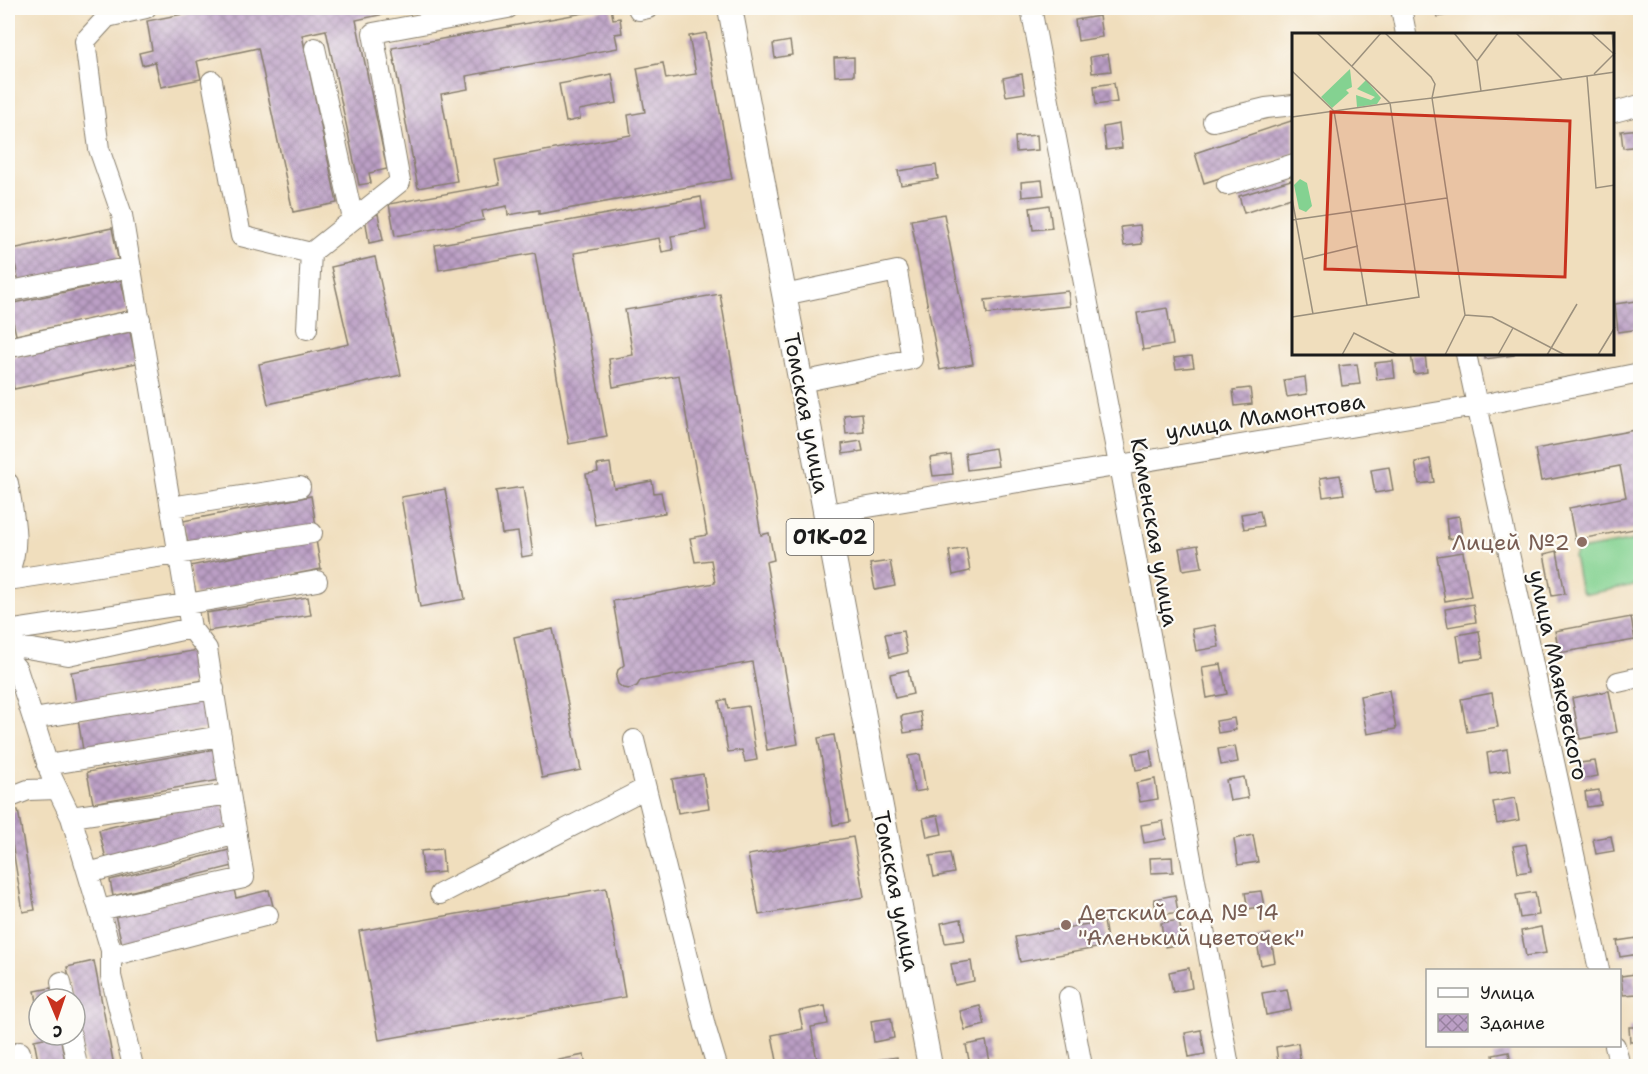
<svg xmlns="http://www.w3.org/2000/svg" width="1648" height="1074" font-family="'Shantell Sans',sans-serif">
  <style>
    .pitch { fill: #84d291; stroke: #507756; stroke-width: 1.5 }
    .building { fill: url(#building-cross-hatch) }
    .lines { fill: none; stroke-linecap: round; stroke-linejoin: round }
    .minor-casing { stroke: #867d6c; stroke-width: 22 }
    .major-casing { stroke: #867d6c; stroke-width: 26 }
    .minor { stroke: #fff; stroke-width: 20 }
    .major { stroke: #fff; stroke-width: 24 }
    .education-dot { fill: #8d6e63; stroke: #fdfcf7; stroke-width: 2 }
    .labels { text-anchor: middle; stroke-width: 4.5; stroke-linejoin: round; paint-order: stroke }
    .shield { fill: #fdfcf7; stroke: #605f5e; stroke-width: 1.5 }
    .shield-label { font-size: 21px; font-weight: bold; fill: #1c1c1c }
    .street-label { font-size: 22px; fill: #1c1c1c; stroke: #fdfcf7 }
    .education-label { font-size: 22px; fill: #785e54; stroke: #fdfcf7; text-anchor: end }
    .inset-road { fill: none; stroke: #9b907d; stroke-width: 1.5 }
    .view { fill: #c8321e; fill-opacity: 0.15; stroke: #c8321e; stroke-width: 3 }
    .inset-edge { fill: none; stroke: #1c1c1c; stroke-width: 3 }
  </style>
  <defs>
    <pattern id="building-cross-hatch" width="8" height="8" patternUnits="userSpaceOnUse" patternTransform="scale(1.5)"><rect width="8" height="8" fill="#bb9fc5"/><path d="M0 0l8 8M0 8l8-8" fill="none" stroke="#97819f"/></pattern>
  </defs>
  <rect width="100%" height="100%" fill="#fdfcf7"/>
  <filter id="ink" filterUnits="userSpaceOnUse"><feTurbulence type="fractalNoise" baseFrequency=".0167" numOctaves="2"/><feDisplacementMap in="SourceGraphic" scale="12" xChannelSelector="R" yChannelSelector="G"/><feConvolveMatrix kernelMatrix="1 2 1 2 8 2 1 2 1" color-interpolation-filters="sRGB"/></filter>
  <filter id="wash" filterUnits="userSpaceOnUse"><feTurbulence type="fractalNoise" baseFrequency=".008" numOctaves="4" result="noise"/><feDisplacementMap in="SourceGraphic" scale="24" xChannelSelector="R" yChannelSelector="G"/><feGaussianBlur stdDeviation="1.35" result="paint"/><feColorMatrix in="noise" values="0 0 0 0 0 0 0 0 0 0 0 0 0 0 0 0 0 1.4 0 .05"/><feComposite in="paint" operator="in"/></filter>
  <g filter="url(#wash)">
    <rect width="100%" height="100%" fill="#f0debd"/>
    <path class="pitch" d="M1640,539V584L1588,594L1583,593L1580,588L1574,556L1576,552L1580,550Z"/>
    <g id="blocks">
      <path class="building" d="M213,8H412L356,20L387,169L369,173L371,183L359,185L326,30L302,35L337,203L293,212L258,48L197,61L201,79L161,87L155,62L142,65L139,53L152,50L147,21Z
        M611,8L613,19L620,18L622,33L615,34L618,48L466,76L468,89L441,94L457,181L418,188L392,48Z
        M1435,8H1452L1453,14L1437,17Z
        M1099,16L1102,37L1078,41L1075,20Z
        M706,33L732,179L539,214V210L508,215L507,206L482,211L484,220L395,236L389,204L500,184L495,160L631,135L628,115L645,112L637,68L663,63L666,79L696,74L689,36Z
        M790,41L792,55L775,58L773,44Z
        M1108,54L1111,71L1092,73L1090,57Z
        M854,57V75L835,76L834,58Z
        M612,74L617,103L579,110L580,119L566,122L559,84Z
        M1022,74L1025,93L1006,96L1003,78Z
        M1114,83L1117,102L1096,105L1094,86Z
        M1294,120V154L1204,183L1195,153Z
        M1119,124L1122,148L1106,150L1103,127Z
        M1640,129V146L1623,148L1621,131Z
        M1037,135L1038,150L1016,152L1015,137Z
        M936,165L938,179L901,185L898,171Z
        M1294,179V197L1244,213L1239,196Z
        M1042,180L1044,195L1022,197L1021,182Z
        M701,197L706,230L671,236L673,250L662,252L659,238L574,253L607,437L569,444L535,253L439,270L435,245Z
        M1049,205L1052,228L1033,230L1030,208Z
        M378,214L383,240L369,243L365,217Z
        M944,214L973,364L940,370L911,220Z
        M1140,225L1142,244L1124,246L1121,227Z
        M112,228L119,263L19,283L12,249Z
        M375,257L401,375L268,404L259,364L349,344L331,267Z
        M121,280L128,311L16,335L9,304Z
        M1068,291L1070,306L987,314L985,300Z
        M720,294L761,535L769,533L774,560L766,562L798,744L767,750L752,662L640,681L637,686L630,689L623,688L618,684L616,677L618,670L624,665L613,601L715,583L711,560L695,562L690,538L707,535L679,375L613,387L609,359L633,355L625,310Z
        M1636,301L1640,329L1618,332L1615,304Z
        M1167,308L1173,345L1143,350L1137,313Z
        M130,332L137,363L14,389L8,358Z
        M1411,354H1425L1427,372L1414,374Z
        M1485,354H1514V355L1485,359Z
        M1192,356L1194,367L1176,369L1174,358Z
        M1393,361L1395,378L1377,380L1375,363Z
        M1357,364L1360,384L1342,386L1339,366Z
        M1305,377L1307,394L1287,397L1284,380Z
        M1250,388L1252,404L1235,406L1233,390Z
        M862,413L864,432L846,434L844,415Z
        M1640,429V528L1575,540L1569,508L1626,497L1620,466L1541,481L1535,449Z
        M861,441L863,451L843,454L842,444Z
        M995,448L998,466L967,470L965,453Z
        M951,455L953,474L933,476L930,458Z
        M1430,459L1434,482L1419,484L1415,462Z
        M610,463L614,488L652,481L654,493L661,492L665,513L595,525L586,474L598,472L597,465Z
        M1389,467L1393,490L1375,493L1371,470Z
        M1340,475L1344,494L1323,497L1320,478Z
        M523,487L533,555L522,557L518,532L502,534L496,491Z
        M445,489L465,599L420,607L401,497Z
        M311,496L316,526L189,550L183,521Z
        M1260,511L1263,526L1244,529L1241,514Z
        M1459,516L1462,537L1448,539L1446,518Z
        M316,540L321,569L196,594L190,566Z
        M1198,545L1202,567L1183,570L1179,548Z
        M966,548L970,571L953,575L949,551Z
        M1557,551L1565,594L1552,596L1544,554Z
        M1463,552L1471,596L1445,601L1437,556Z
        M890,561L895,586L875,590L870,564Z
        M308,597L311,615L208,631L206,613Z
        M1473,604L1476,622L1448,627L1445,609Z
        M1631,617L1635,640L1559,653L1555,631Z
        M1215,625L1219,647L1196,651L1192,629Z
        M553,629L581,770L542,778L514,637Z
        M903,631L907,653L890,657L885,634Z
        M1479,631L1483,658L1461,661L1457,635Z
        M198,650L204,680L76,703L71,672Z
        M1221,664L1227,694L1207,698L1202,667Z
        M908,670L913,694L895,698L890,674Z
        M1389,690L1396,729L1367,734L1360,696Z
        M1609,691L1617,732L1580,739L1572,698Z
        M1492,693L1498,727L1467,732L1461,699Z
        M205,697L211,728L83,750L78,719Z
        M726,699L728,709L748,706L757,760L745,762L742,750L728,752L719,701Z
        M920,712L923,730L904,733L901,716Z
        M1234,718L1236,730L1218,733L1216,721Z
        M834,735L849,822L833,825L818,738Z
        M1235,746L1238,762L1221,765L1218,749Z
        M215,749L220,780L93,803L87,772Z
        M1507,749L1510,770L1490,773L1487,753Z
        M1150,750L1153,767L1136,770L1133,753Z
        M920,754L926,790L914,792L908,756Z
        M1595,761L1598,776L1582,779L1580,763Z
        M703,774L709,808L678,813L672,779Z
        M1244,777L1248,798L1230,801L1226,780Z
        M1155,779L1158,799L1140,802L1136,783Z
        M1599,790L1601,805L1587,807L1585,792Z
        M1515,798L1519,820L1497,824L1493,802Z
        M222,799L229,828L106,859L99,830Z
        M18,810L35,910L23,912L8,818V811Z
        M938,815L942,834L927,837L923,818Z
        M1163,821L1166,839L1144,843L1141,825Z
        M1253,835L1258,862L1238,865L1234,839Z
        M1611,836L1614,851L1596,854L1593,839Z
        M853,837L864,897L759,915L748,855Z
        M1526,844L1531,871L1518,873L1513,846Z
        M233,849L237,865L113,896L110,880Z
        M442,849L444,872L423,874L421,851Z
        M950,853L954,873L934,877L930,856Z
        M1172,857L1173,872L1151,873L1150,858Z
        M233,885L236,898L269,890L273,906L122,944L115,915Z
        M606,888L625,997L379,1040L359,931Z
        M1261,891L1264,906L1248,909L1245,893Z
        M1535,892L1539,915L1520,918L1516,895Z
        M1175,895L1178,912L1157,916L1154,899Z
        M961,919L965,940L945,943L941,923Z
        M1179,920L1183,944L1165,947L1161,923Z
        M1104,921L1108,946L1020,962L1015,937Z
        M1541,927L1546,953L1526,956L1521,931Z
        M1270,934L1275,962L1261,965L1256,937Z
        M1637,938L1639,954L1620,957L1617,941Z
        M94,961L114,1066H86L75,1009V999H73L67,967Z
        M971,961L974,981L955,985L951,964Z
        M1189,968L1192,988L1173,992L1169,972Z
        M1635,974L1637,994L1623,995L1621,976Z
        M51,988L53,999H39L38,1007L35,991Z
        M1287,989L1291,1010L1266,1015L1262,993Z
        M825,1006L828,1024L811,1027L818,1066H778L772,1035L803,1029L799,1011Z
        M980,1006L985,1025L965,1030L960,1011Z
        M8,1009H11V1037H8Z
        M891,1018L894,1038L874,1042L871,1021Z
        M1629,1027H1640V1042H1630Z
        M1201,1030L1205,1054L1189,1057L1185,1033Z
        M43,1035H60L66,1066H39L34,1040L44,1038Z
        M986,1041L990,1062L970,1065L966,1045Z
        M1298,1043L1300,1059L1278,1062L1276,1047Z
        M1509,1052L1511,1066H1495L1493,1055Z
        M584,1055L586,1066H555L554,1061Z
        M897,1057L898,1066H878L877,1060Z"/>
    </g>
  </g>
  <g filter="url(#ink)">
    <use href="#blocks" fill-opacity="0" stroke="#867d6c" stroke-width="1.5"/>
    <g class="lines">
      <defs>
        <path id="minor" d="M638,8L639,10L648,8
          M1031,8L1119,465L1229,1066
          M1401,8L1406,34
          M315,48L353,219
          M212,81L241,236L311,253
          M1614,112L1640,105
          M1213,121L1266,108L1294,105
          M1227,185L1294,164
          M16,290L131,267
          M784,295L897,271L912,359L801,382
          M307,329L311,253L400,182L373,33L508,8
          M16,346L140,319
          M1466,354L1599,970
          M8,483C13,515 22,543 8,573
          M171,507L300,487
          M826,514L1476,406L1640,373
          M8,580L312,533
          M8,631L187,604L317,581
          M8,645L68,655L191,628
          M8,658L17,669L52,778L71,817L111,950V976L133,1066
          M1618,682L1640,677
          M33,719L214,689
          M634,740L705,1026L717,1066
          M47,765L221,736
          M8,798L28,790L57,789
          M71,817L230,794L207,649L191,628L122,215L99,149L85,41L107,17L146,8
          M88,873L237,834
          M440,894L646,788
          M99,910L244,878L230,794
          M111,956L268,915
          M61,982L64,999
          M1069,997L1082,1066
          M71,1035L77,1066
          M1615,1046L1620,1066
          M20,1052L23,1066"/>
        <path id="major" d="M730,8L930,1066"/>
      </defs>
      <use href="#minor" class="minor-casing"/>
      <use href="#major" class="major-casing"/>
      <use href="#minor" class="minor"/>
      <use href="#major" class="major"/>
    </g>
  </g>
  <g class="education-dot">
    <circle cx="1582" cy="542" r="6"/>
    <circle cx="1066" cy="925" r="6"/>
  </g>
  <g class="labels">
    <rect class="shield" x="786.5" y="519" width="87" height="36" rx="4.5"/>
    <g class="shield-label">
      <text x="830" y="544">01К-02</text>
    </g>
    <g class="street-label">
      <text transform="translate(807 413) rotate(79)" y="8">Томская улица</text>
      <text transform="translate(1265 416) rotate(-9)" y="8">улица Мамонтова</text>
      <text transform="translate(1155 532) rotate(80)" y="8">Каменская улица</text>
      <text transform="translate(1559 675) rotate(78)" y="8">улица Маяковского</text>
      <text transform="translate(897 891) rotate(79)" y="8">Томская улица</text>
    </g>
    <g class="education-label">
      <text x="1570" y="550">Лицей №2</text>
      <text x="1078" y="920" text-anchor="start">Детский сад № 14<tspan x="1078" dy="25">"Аленький цветочек"</tspan></text>
    </g>
  </g>
  <g transform="translate(1292 33)">
    <rect width="322" height="322" fill="#f0debd"/>
    <path d="M58,36L60,54L54,57L57,60L40,75L29,64ZM74,47L89,65L85,71L65,74L64,62L79,67L83,64L65,56Z" fill="#84d291"/>
    <path d="M8,146L15,150L20,173L14,179L7,176L2,152Z" fill="#84d291"/>
    <path class="inset-road" d="M25,0L98,70L140,65L173,282L153,322M93,0L139,44L143,51L140,65L323,39M162,0L185,28L189,58M224,0L270,46M299,0L322,21M320,0L322,20M185,28L206,0M60,33L89,0M0,38L42,78L75,272M302,41L323,20M295,43L304,155L323,152M0,84L98,70L127,264L0,284M0,165L21,281M0,187L155,165M12,226L66,213M173,282L200,284L273,322M50,322L62,300L105,322M206,322L221,295M255,322L285,271M306,322L323,294"/>
    <path class="view" d="M39,79L278,88L273,244L33,236Z"/>
    <rect width="322" height="322" class="inset-edge"/>
  </g>
  <rect width="1648" height="1074" fill="none" stroke="#fdfcf7" stroke-width="30"/>
  <rect x="1426" y="969" width="195" height="78" fill="#fdfcf7" stroke="#a3a29f" stroke-width="1.5"/>
  <rect x="1438" y="988" width="30" height="9" fill="#ffffff" stroke="#a3a29f" stroke-width="1.5"/>
  <text x="1480" y="999" font-size="18" fill="#1c1c1c">Улица</text>
  <rect x="1438" y="1014" width="30" height="18" fill="url(#building-cross-hatch)" stroke="#a3a29f" stroke-width="1.5"/>
  <text x="1480" y="1029" font-size="18" fill="#1c1c1c">Здание</text>
  <g transform="translate(57 1017) rotate(178)"><circle r="28" fill="#fdfcf7" stroke="#a3a29f" stroke-width="1.5"/>
  <path d="M0-4.5L10 22L0 15L-10 22Z" fill="#c8321e"/>
  <text y="-9" font-size="16" font-weight="bold" text-anchor="middle" fill="#1c1c1c">С</text>
  </g>
</svg>
